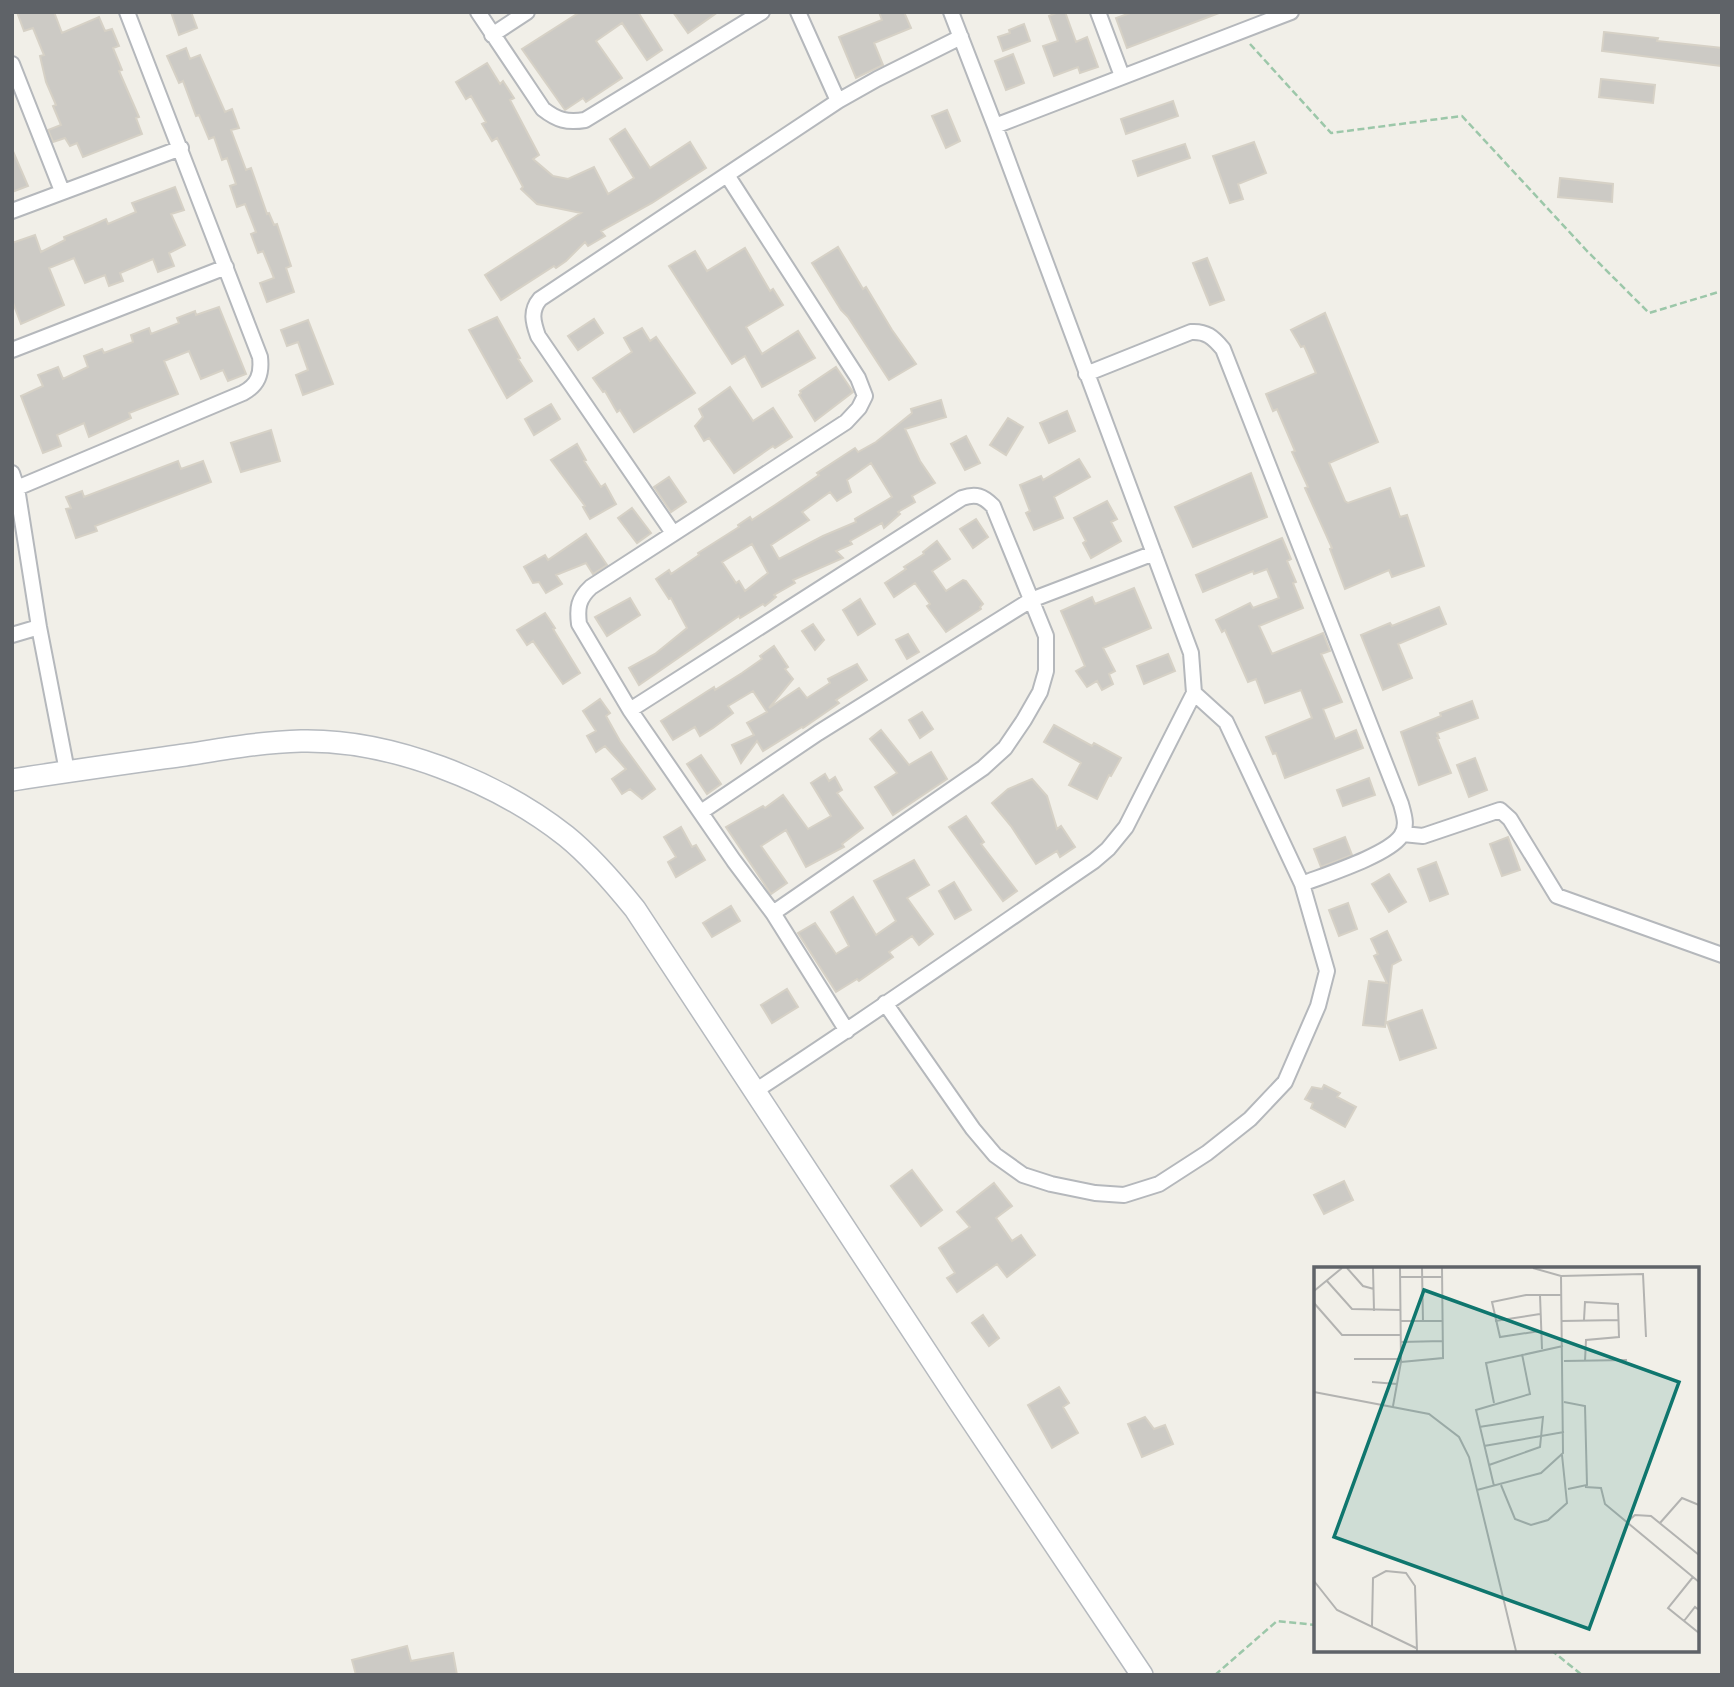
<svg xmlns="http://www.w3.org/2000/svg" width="1734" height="1687" font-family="'Fira Sans',sans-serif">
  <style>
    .building { fill: #cccac5; stroke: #d6d1c6; stroke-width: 2; fill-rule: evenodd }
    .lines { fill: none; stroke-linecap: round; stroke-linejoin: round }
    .street-casing { stroke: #b5b8bc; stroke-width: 18 }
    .secondary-casing { stroke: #b6babf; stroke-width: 24 }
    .path { stroke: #9cc7a9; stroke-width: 2.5; stroke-dasharray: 7 3.5; stroke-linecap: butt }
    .street { stroke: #fff; stroke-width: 14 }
    .secondary { stroke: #fff; stroke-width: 21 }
    .inset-road { fill: none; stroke: #b3b3b1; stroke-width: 2 }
    .view { fill: #0f766e; fill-opacity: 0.15; stroke: #0f766e; stroke-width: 3.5 }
    .inset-edge { fill: none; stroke: #5f6368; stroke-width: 3.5 }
  </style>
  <rect width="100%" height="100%" fill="#f1efe8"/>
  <path class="building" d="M17,12H54L62,33L99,17L105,31L112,29L119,46L113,48L122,70L119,71L139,117L136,118L142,134L83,157L77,143L70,146L65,138L53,142L48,130L61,125L53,106L56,105L46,82L40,56L44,55L33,28L24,31Z
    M171,12H191L197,28L179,35Z
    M580,12H638L662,50L647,60L622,23L596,41L622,78L586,102L583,98L565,110L522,49Z
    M673,12H718L688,33Z
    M879,12H904L911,28L874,43L883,65L856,78L839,37L882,20Z
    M1058,12H1065L1076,42L1087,37L1098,67L1080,73L1078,67L1054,76L1043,46L1058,41L1049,16Z
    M1133,12H1219V13L1127,48L1116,18Z
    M1024,24L1030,41L1003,51L998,37L1010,33L1009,30Z
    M1604,32L1658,38L1657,41L1722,48V66L1602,51Z
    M186,48L190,59L200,55L225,112L232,109L239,128L231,130L246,170L251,168L267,214L269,213L274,225L277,224L291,266L286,268L294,292L267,302L260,283L274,278L263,251L258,253L251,234L256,232L245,204L237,207L230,186L236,184L227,158L222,160L214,137L209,139L199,115L196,116L183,81L179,83L167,56Z
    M1013,54L1024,83L1006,90L995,61Z
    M487,63L500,84L503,81L514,98L510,100L539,155L533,159L553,176L568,179L594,167L608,194L634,178L610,139L625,129L650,168L690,142L706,168L652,203L601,231L605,236L588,246L585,242L566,261L556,268L554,266L501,300L485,275L581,213L537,204L521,189L523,187L497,138L492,141L482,124L486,122L471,96L466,99L456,82Z
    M1601,79L1655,85L1653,103L1599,97Z
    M1173,101L1178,116L1126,134L1121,119Z
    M947,110L960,141L946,148L932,116Z
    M1254,142L1266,173L1238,184L1243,199L1230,203L1213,156Z
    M1185,144L1190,158L1138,176L1133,161Z
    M12,149L28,186L12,192Z
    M1560,178L1613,184L1612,202L1558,197Z
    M175,187L184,210L171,214L185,245L169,253L174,266L158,272L153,259L120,273L123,281L109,286L105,275L85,283L74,258L49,268L64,305L21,324L12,300V243L35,235L41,252L65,240L64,237L93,225L106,219L108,224L136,212L132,203Z
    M838,247L863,289L866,287L892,330L916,364L889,380L848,317L841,310L812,263Z
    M745,248L770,291L773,289L783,305L746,327L762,354L798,331L815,358L762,387L745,356L732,364L669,266L695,251L707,271Z
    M1207,258L1224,300L1210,305L1193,263Z
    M219,307L246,374L228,381L223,370L201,379L189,351L164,361L178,394L129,413L131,418L89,437L84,423L57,435L61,446L43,453L21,396L43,386L38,375L58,367L63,379L88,367L84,356L102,349L104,353L133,342L131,335L149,328L151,334L179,323L177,318L195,311L196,315Z
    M1325,313L1378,442L1329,463L1345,501L1348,503L1390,488L1400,517L1407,515L1424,566L1392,577L1389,570L1345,589L1330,549L1332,548L1305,488L1308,487L1292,452L1295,451L1277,409L1273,411L1266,394L1316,373L1304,346L1301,347L1291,330Z
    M497,317L520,358L518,359L532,381L507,398L469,330Z
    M594,319L603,333L578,350L568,336Z
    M308,320L333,384L303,395L296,375L308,370L298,342L287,346L281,330Z
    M642,328L650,341L656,337L695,393L634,432L620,410L617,412L605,391L603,392L593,378L632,352L624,338Z
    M836,367L853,392L815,421L799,395L801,393L800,391Z
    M730,387L753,421L773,408L792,437L775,448L773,446L734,473L709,438L704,441L695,426L703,417L699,409Z
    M941,400L946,417L905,429L920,461L935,483L912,496L915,502L898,512L900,514L884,528L882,523L850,541L852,544L836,551L843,558L793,580L795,583L774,595L776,597L765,606L763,604L740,618L739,616L639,685L629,668L655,654L687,628L671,598L669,599L656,579L669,570L671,574L699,555L698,553L739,527L738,525L750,517L752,520L775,505L819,475L817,473L855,448L858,452L876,442L912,413L911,409ZM871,463L892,497L855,519L856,522L823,536L779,559L771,545L809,520L802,512L830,492L837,501L851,492L847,480ZM752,544L768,573L745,591L739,581L736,583L722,562Z
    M551,404L560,419L534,435L525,419Z
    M1067,411L1075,431L1049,443L1040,423Z
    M1008,418L1023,427L1006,455L990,445Z
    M271,430L280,461L241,472L231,443Z
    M966,436L980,463L965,470L951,444Z
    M577,444L586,460L584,461L601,487L605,484L616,504L590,519L583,507L585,506L551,460Z
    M1079,459L1090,477L1054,497L1063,518L1034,530L1026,513L1030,511L1020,485L1041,476L1043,480Z
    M178,461L181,469L203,461L211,482L95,526L97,531L76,538L66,509L71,508L66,497L82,491L84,497Z
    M1251,473L1267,517L1193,547L1175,507Z
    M669,477L686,502L671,512L654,487Z
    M1107,501L1117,519L1111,522L1121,541L1091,558L1083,543L1086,541L1074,518Z
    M632,508L651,533L637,543L618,518Z
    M976,519L988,537L973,548L960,529Z
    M586,534L607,565L593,574L586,563L556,575L562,584L546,593L539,582L533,583L524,567L545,555L548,560Z
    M1282,538L1291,559L1287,561L1296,582L1293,583L1303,608L1259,626L1272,654L1323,633L1330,651L1321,654L1342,702L1323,709L1335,739L1356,730L1363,748L1285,778L1276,753L1273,754L1266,737L1312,718L1301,690L1265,703L1256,679L1248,682L1225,630L1222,632L1216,620L1250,603L1253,608L1279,598L1267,569L1254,574L1253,571L1203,592L1196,575Z
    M937,541L950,559L932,571L946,591L963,580L966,581L983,604L980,607L981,609L946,632L927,606L930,604L915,583L894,597L885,583L906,569L904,567L924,554L923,552Z
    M1134,588L1151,628L1103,648L1115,671L1109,674L1113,684L1102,690L1097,681L1087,687L1076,671L1085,666L1061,611L1092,597L1095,604Z
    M630,598L640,615L607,636L595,617Z
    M860,599L875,624L858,635L843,610Z
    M1439,607L1446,624L1398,644L1412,678L1383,690L1361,635L1390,623L1392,626Z
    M545,613L555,628L553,629L580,673L563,684L533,641L527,645L517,630Z
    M813,624L824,640L815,650L802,631Z
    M908,634L919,652L907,659L896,640Z
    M774,646L788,667L785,669L793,679L769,708L799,688L807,698L830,683L828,679L857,664L867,680L836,700L839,703L803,728L802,727L763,751L757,741L741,763L732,745L754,735L747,723L767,712L753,691L728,706L733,713L713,728L700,736L695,727L673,740L661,721L714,687L715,690L742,673L762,659L760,656Z
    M1168,654L1175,671L1144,684L1137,666Z
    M600,699L610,713L606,716L620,741L655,789L642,799L630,789L622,794L612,779L626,769L605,746L596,752L587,736L596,731L583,711Z
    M1472,701L1478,718L1437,733L1439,738H1437L1451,773L1419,785L1401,732L1441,716L1440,713Z
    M922,712L933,729L920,738L909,720Z
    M1054,725L1092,746L1094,743L1121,758L1111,776L1109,775L1097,799L1069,785L1081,763L1044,742Z
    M881,730L909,765L931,752L947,779L893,815L875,787L897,773L870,739Z
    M701,755L721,784L707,794L687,764Z
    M1475,758L1487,790L1469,797L1457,765Z
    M825,774L829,781L835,777L842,790L837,793L863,828L842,844L844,847L806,867L786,830L761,846L787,883L771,894L726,827L763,806L765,808L783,795L808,829L831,816L811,783Z
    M1369,778L1375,795L1343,806L1337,790Z
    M1032,779L1047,796L1057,829L1061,826L1075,847L1060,857L1057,851L1036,864L1011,826L992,803L1008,789Z
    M966,816L984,842L981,844L1017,891L1003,901L949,827Z
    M681,827L692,847L696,845L705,860L676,877L668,862L676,857L664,837Z
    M1345,837L1352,855L1321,867L1314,849Z
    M1508,837L1520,870L1502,876L1490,844Z
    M914,860L929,885L907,898L933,934L919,945L912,936L889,952L893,957L859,981L857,979L836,992L798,933L815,923L836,954L849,946L831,912L853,897L876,935L896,921L874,881Z
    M1436,862L1448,894L1430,901L1418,869Z
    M1389,874L1406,902L1389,912L1372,884Z
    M954,882L971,910L955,919L939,891Z
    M1348,903L1357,929L1339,936L1329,910Z
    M731,906L740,921L712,937L703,923Z
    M1387,931L1401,960L1392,965L1385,1027L1363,1025L1369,981L1387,983L1374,956L1378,954L1371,939Z
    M787,989L798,1007L772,1023L761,1005Z
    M1422,1010L1436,1048L1400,1060L1387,1022Z
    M1324,1085L1340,1093L1337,1097L1356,1107L1345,1127L1311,1108L1313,1103L1305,1099L1312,1087L1322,1089Z
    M912,1170L942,1210L921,1226L891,1186Z
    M1344,1181L1353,1200L1324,1214L1314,1195Z
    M994,1183L1012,1206L996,1218L1012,1241L1021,1235L1035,1255L1007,1277L997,1264L957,1292L947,1278L955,1273L939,1248L970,1227L957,1212Z
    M983,1315L999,1338L989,1346L972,1323Z
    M1059,1387L1069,1403L1063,1407L1078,1433L1052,1448L1028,1405Z
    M1145,1417L1154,1429L1165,1425L1173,1444L1142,1457L1128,1424Z
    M407,1646L411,1661L453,1653L457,1675H356L352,1660Z"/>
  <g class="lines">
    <defs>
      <path id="street" d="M478,12L543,109C557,120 567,123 585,120L762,12
        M798,12L838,101
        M1098,12L1122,76
        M492,35L527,12
        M12,64L62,191
        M995,126L1291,12
        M727,175L858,378L865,396L859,408L846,422L591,587C578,599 577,608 579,624L630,710L734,861L773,913L847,1031
        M12,211L181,148
        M12,350L226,267
        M1086,374L1191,332C1206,331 1213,337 1223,349L1401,804C1404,815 1408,826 1401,836C1388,855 1325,875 1302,884
        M12,473L17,488L39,627L67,771
        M17,488L243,393C258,385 262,374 260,357L127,12
        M673,533L538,336C533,322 530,311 540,299L838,101L877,79L961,37
        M12,635L39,627
        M630,710L962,498C976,493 983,496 993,506L1046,636V671L1040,692L1024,720L1005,748L983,768L773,913
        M701,812L818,733L1031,600L1154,553
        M1403,834L1423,836L1500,810L1510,819L1557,896L1722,955
        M885,1003L973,1129L995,1155L1023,1175L1051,1184L1095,1193L1124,1195L1159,1184L1207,1153L1250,1119L1285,1082L1318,1006L1327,971L1302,884L1226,722L1194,693
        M755,1091C869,1017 981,938 1094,861L1108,849L1126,827L1194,693L1191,653L995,126L951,12"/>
      <path id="secondary" d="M12,780C70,771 128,763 185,755C224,749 262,742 301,741C390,739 496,781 566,836C592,857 614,883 635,909L958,1400L1142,1675"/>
    </defs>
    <use href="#street" class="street-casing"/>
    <use href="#secondary" class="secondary-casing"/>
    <path class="path" d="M1250,44L1331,133L1462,116L1587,251L1649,313L1722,291
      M1551,1650L1582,1675
      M1215,1675L1277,1621L1316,1625"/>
    <use href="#street" class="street"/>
    <use href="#secondary" class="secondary"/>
  </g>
  <g transform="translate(1314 1267)">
    <rect width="385" height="385" fill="#f1efe8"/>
    <path class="inset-road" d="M33,1L49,19L60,22M59,1L60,44M108,1L109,54M219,1L247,9L329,7L332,70M86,10H128M13,14L38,42L87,43M0,24L28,1M226,28L228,82M0,36L28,68H87M270,53L271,35L304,37L305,70L272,73L271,94M87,54H129M181,54L226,47M248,54L305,53M226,64L186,70L178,35L212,28H247M87,75L129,74M40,92H87M250,94L313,93M87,95L129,91L128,1M58,115L83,117M0,125L115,147L145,170L155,190L202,384M250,135L271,139L273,218L254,222M180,136L172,96L249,79M79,139L87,95L86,1M165,160L229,150L226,180L175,198M170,179L250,165M187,218L201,252L217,258L234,253L253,236L248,188M180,219L162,143L216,127L208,87M271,220L287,221L291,237L385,315M163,223L227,206L249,186L247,9M313,255L321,248L337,249L385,288M346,256L368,231L385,238M379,310L354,341L385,366M0,314L23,343L102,381M370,354L381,340L385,343M58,359L59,311L72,304L92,306L101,319L103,384"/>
    <path class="view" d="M110,23L365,115L275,362L20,270Z"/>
    <rect width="385" height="385" class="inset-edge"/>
  </g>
  <rect width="1734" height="1687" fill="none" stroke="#5f6368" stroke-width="28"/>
</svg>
